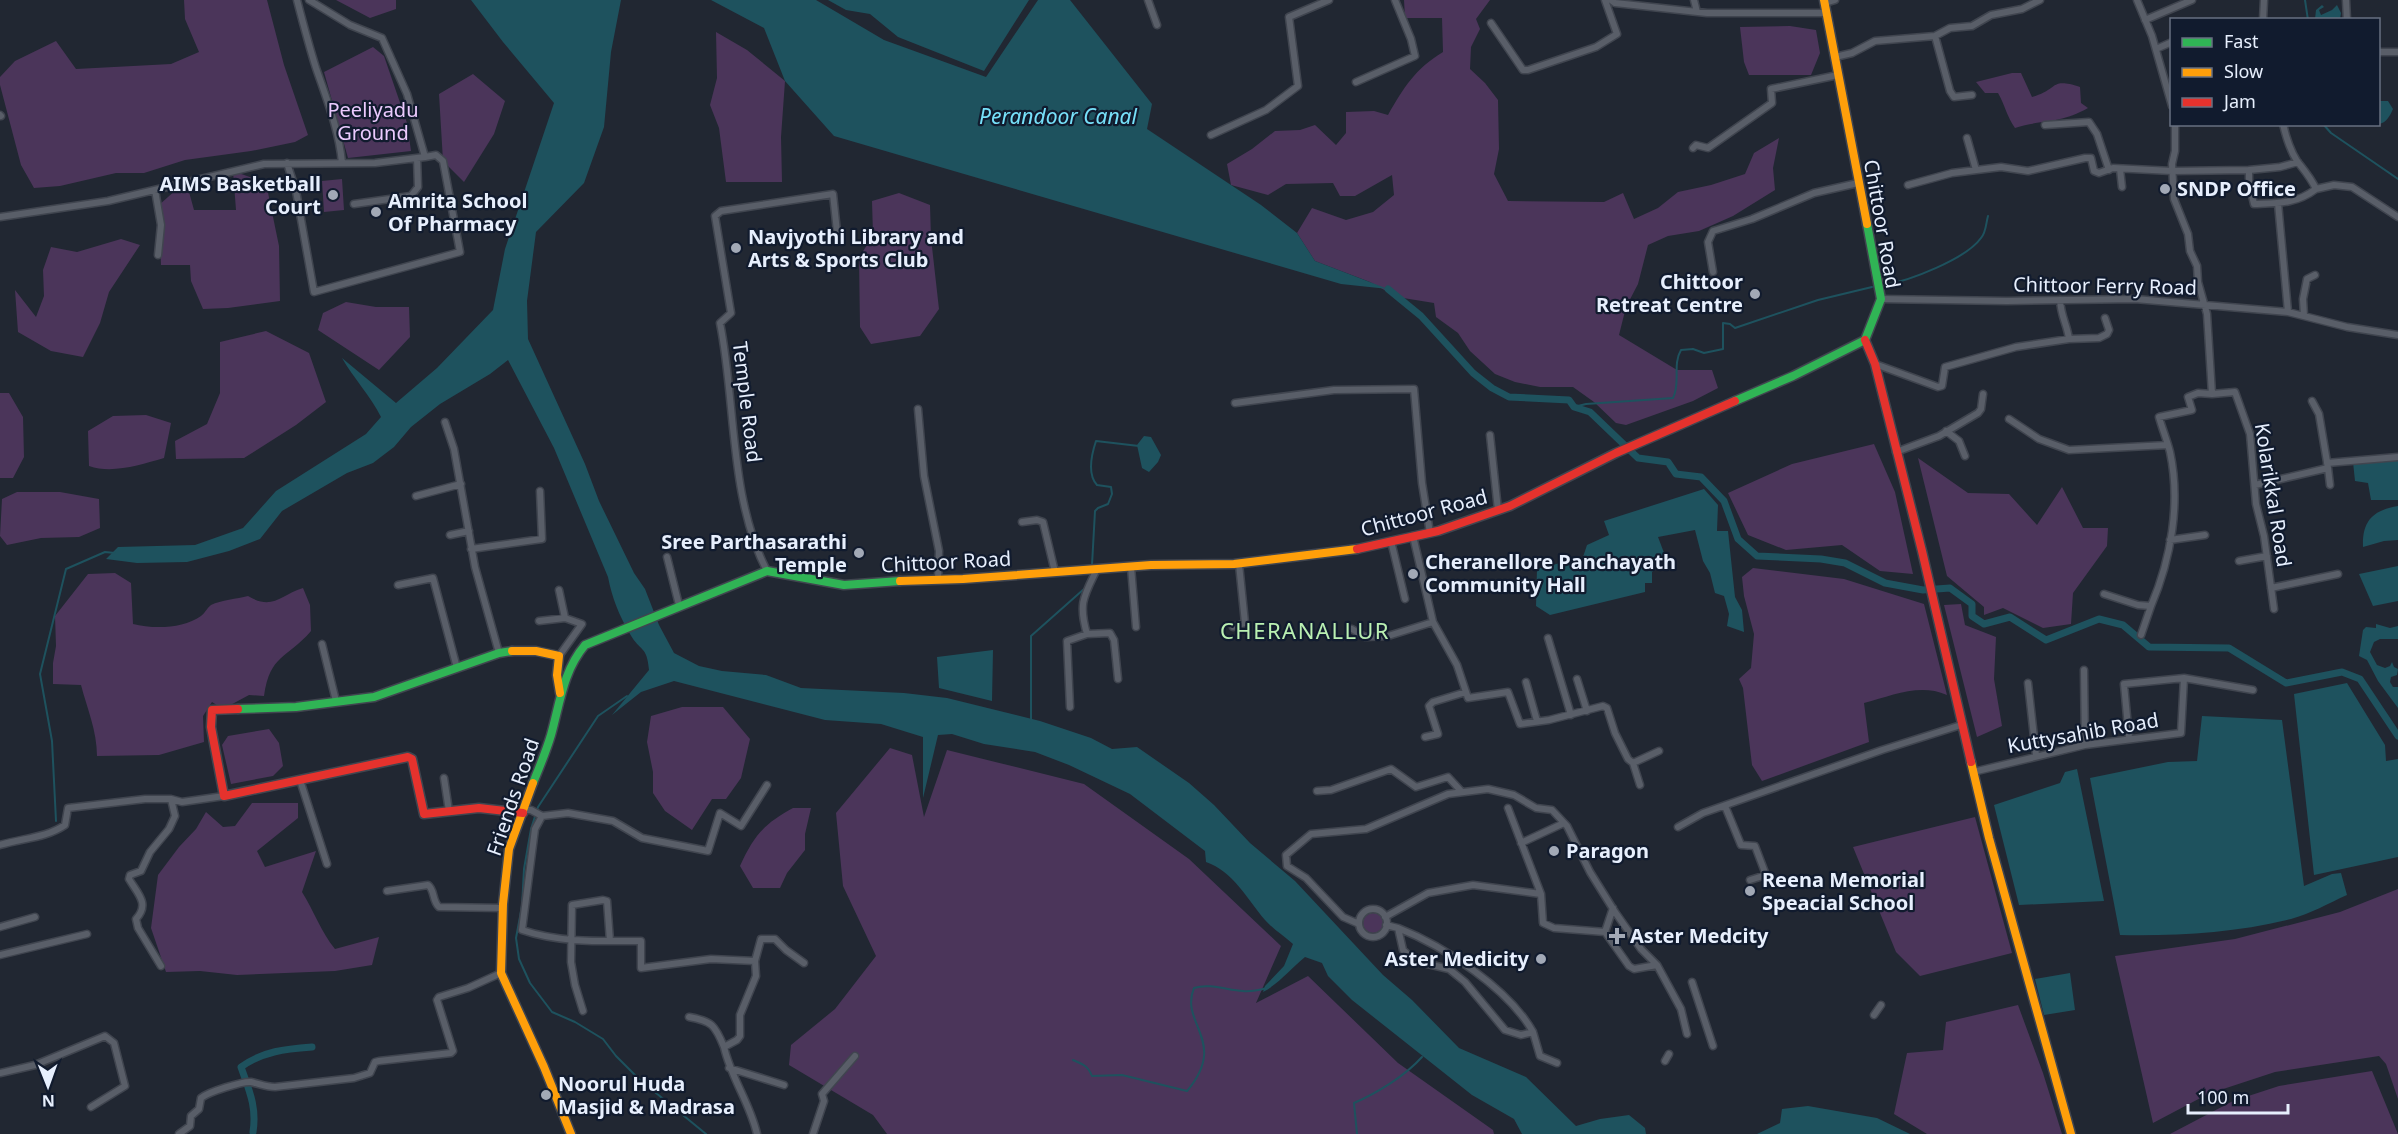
<svg xmlns="http://www.w3.org/2000/svg" width="2398" height="1134" font-family="'Noto Sans',sans-serif">
  <style>
    .green { fill: #4b355a }
    .water { fill: #1e525e }
    .lines { fill: none; stroke-linecap: round; stroke-linejoin: round }
    .stream { stroke: #1e525e; stroke-width: 2 }
    .canal { stroke: #1e525e; stroke-width: 7 }
    .street-casing { stroke: #40454f; stroke-width: 9 }
    .fast-casing { stroke: #40454f; stroke-width: 11 }
    .slow-casing { stroke: #40454f; stroke-width: 11 }
    .jam-casing { stroke: #40454f; stroke-width: 11 }
    .street { stroke: #595e68; stroke-width: 6 }
    .fast { stroke: #30b455; stroke-width: 8 }
    .slow { stroke: #ff9f0a; stroke-width: 8 }
    .jam { stroke: #e5322d; stroke-width: 8 }
    .poi-dot { fill: #a2a9b6; stroke: #111b2e; stroke-width: 2 }
    .labels { text-anchor: middle; stroke-width: 4.5; stroke-linejoin: round; paint-order: stroke }
    .park-label { font-size: 20px; fill: #ebcafe; stroke: #111b2e }
    .poi-label { font-size: 20px; font-weight: bold; fill: #e7effd; stroke: #111b2e; text-anchor: start }
    .street-label { font-size: 20px; fill: #e7effd; stroke: #111b2e }
    .water-label { font-size: 21px; font-style: italic; fill: #77e1fa; stroke: #111b2e }
    .quarter-label { font-size: 22px; letter-spacing: 1.5px; fill: #baf0b2; stroke: #111b2e }
  </style>
  <rect width="100%" height="100%" fill="#212732"/>
  <path class="green" d="M184,0H267L284,65L308,135L295,142L251,151L185,160L144,173H116L60,186L34,188L21,165L0,85V77L15,61L56,41L76,69L171,64L199,52L185,19Z
    M336,0H396V9L370,18Z
    M1404,0H1490L1476,19L1480,29L1471,47L1470,69L1485,83L1498,100L1499,149L1494,174L1508,201L1604,202L1623,193L1634,219L1658,208L1678,192L1711,185L1745,174L1754,153L1779,138L1773,168L1775,190L1733,216L1699,231L1668,236L1648,245L1638,284L1626,307L1619,335L1677,370H1712L1718,388L1693,401L1626,425L1616,423L1594,402L1573,387H1540L1515,382L1495,374L1470,351L1458,333L1436,317L1434,303L1397,297L1370,282L1315,261L1297,233L1312,208L1346,220L1373,212L1394,195L1392,175L1355,196H1340L1333,183L1286,184L1268,195L1231,185L1227,164L1252,149L1275,131L1300,130L1315,125L1336,145L1346,133V112L1374,111L1388,115C1404,87 1415,69 1443,52L1442,18H1405Z
    M1790,26L1816,30L1820,53L1811,75H1749L1744,62L1740,27Z
    M716,32L747,50L785,81L781,137L782,182H726L719,128L710,105L717,78Z
    M373,47L384,56L407,123L411,151L348,158L324,72Z
    M2012,73H2021L2032,97C2059,90 2049,77 2080,87L2081,103L2088,108C2060,124 2043,119 2015,128C2007,117 2005,105 1998,93H1985L1976,82Z
    M473,74L505,101L494,134L464,182L443,161L439,94Z
    M233,171L266,183L279,246L280,301L228,308L203,309L191,281L190,265H161L159,205L186,181L194,210H236Z
    M342,179L344,210L324,212L322,181Z
    M899,193L930,205L931,238L939,309L920,336L871,344L860,327L859,258L873,235L872,201Z
    M121,239L140,245L109,292L100,323L83,357L51,351L18,332L15,290L36,317L44,296L43,270L51,247L77,252Z
    M346,302L376,307H409L410,337L379,370L318,330L323,313Z
    M266,331L309,353L326,402L296,425L244,458L176,459L175,441L207,424L220,393V342Z
    M0,393H9L23,417L24,457L13,478H0Z
    M146,415L171,423L164,458C140,465 112,474 89,466L88,431L113,416Z
    M1874,444L1895,492L1913,574L1880,571L1842,545L1786,550L1748,535L1728,493L1792,464Z
    M1918,458L1968,493L2009,494L2037,525L2062,487L2083,528H2108L2107,546L2073,593L2071,624L2043,628L2003,608L1984,615V607L1947,576Z
    M17,492H60L99,499L100,528L79,537L41,538L7,545L0,536L2,499Z
    M1753,568L1844,579L1924,604L1947,695C1919,683 1892,696 1864,703L1869,742L1762,781L1752,765L1743,688L1739,679L1751,668L1754,634L1744,596L1742,577Z
    M115,573L131,583L133,624C153,629 183,629 201,616C205,613 207,608 211,605C221,600 237,599 248,596C273,611 280,595 303,588L310,605L311,631C287,659 270,654 264,696L249,695L223,709L212,702L203,716L204,742L159,755L97,756C97,731 87,708 81,685L53,684V663L56,646L55,616L88,574Z
    M1961,604L1965,625L1996,637L1994,679L2002,726L1977,737L1944,605Z
    M682,707H723L750,739L741,778L726,799H712L692,830L665,811L653,793V772L647,742L651,716Z
    M269,729L279,743L283,766L273,776L231,784L222,745L228,736Z
    M890,748L912,755L924,817L947,750L1084,784L1189,859L1281,946L1256,1003L1308,976L1398,1063L1493,1130L1494,1134H887L873,1115L789,1065L791,1045L835,1009L876,956L843,886L836,813Z
    M252,803H298V818L257,851L265,867L316,851L302,892C314,911 321,932 335,949L379,937L372,965L335,971L237,975L200,971L166,972L151,928L158,875L179,847L196,829L206,812L223,827L235,826Z
    M793,808H811L805,834V850L787,873L780,888H753L740,866C754,835 764,824 793,808Z
    M1975,817L2012,953L1920,976L1896,952L1853,847Z
    M2398,889V1099L2386,1064L2379,1056L2275,1072L2208,1094L2153,1123L2115,956L2235,939L2340,912Z
    M1363 923a10 10 0 1 1 20 0a10 10 0 1 1-20 0Z
    M2018,1005L2043,1073L2062,1134H1927L1894,1114L1907,1053L1943,1050L1946,1022Z
    M2372,1071L2398,1134H2170L2233,1101L2279,1086Z"/>
  <path class="water" d="M471,0H621L611,52L604,127L584,183L536,232L527,301L528,339L585,464L599,501L634,573L645,589L659,625L674,653L699,666L722,671L766,675L801,688L904,693L947,698L1040,721L1091,738L1112,749L1137,747L1189,783L1214,805L1250,843L1295,881L1383,975L1412,1000L1459,1048L1526,1077L1576,1126L1600,1119L1629,1115L1645,1128L1646,1134H1522L1514,1119L1472,1095L1352,1000L1328,976L1322,963L1305,957C1290,969 1280,983 1263,992L1265,986L1284,966L1293,944C1284,936 1273,929 1265,920C1247,899 1233,871 1206,862L1205,851L1130,794L1069,765L1035,752L984,744L952,734L938,735L923,798V737L881,724L825,720L674,681L641,692L612,715L649,670C647,645 640,652 630,634C619,615 612,598 608,577L554,448L508,360L490,374L440,404L411,427L394,447L373,463L347,473L282,511L260,539L229,551L187,562L137,563L106,559L118,547L195,545L243,528L276,491L366,434L381,417C370,395 354,379 342,358L396,403L437,368L493,310L505,249L554,103L503,42Z
    M711,0H816L884,40L986,77L1038,0H1070L1152,104L1147,129L1261,205L1297,233L1315,261L1388,289L1341,284L834,136L785,81L764,28Z
    M828,0H1029L984,71L898,37L870,14L846,10Z
    M2322,5L2324,7L2319,10L2321,15L2332,10L2337,5L2341,13L2340,19H2315L2316,10Z
    M2378,101H2388L2393,109C2390,116 2386,123 2379,124Z
    M1144,436L1151,437L1161,455L1158,462L1149,472L1142,468L1137,445Z
    M2398,459V500H2371L2368,483L2355,481L2353,462Z
    M1704,489L1718,505L1717,531H1728L1735,597L1742,610L1744,632L1727,626L1729,614L1724,596L1715,593L1710,573L1703,561L1695,530L1658,537L1666,558L1655,562L1656,569L1652,572V583H1645V592L1550,615L1536,606L1537,569L1583,557L1587,545L1609,535L1604,521Z
    M2398,506V540L2384,541L2363,547C2362,521 2373,510 2398,506Z
    M2398,566V601L2373,606L2359,574Z
    M2376,624L2390,628L2398,626V639H2380L2374,642L2370,652L2377,665L2385,668L2390,666L2392,662L2394,667L2398,669L2397,675L2391,677L2390,682L2393,687H2398V708L2378,681L2367,660L2359,656L2363,630L2366,627L2376,628Z
    M993,650L992,701L939,688L937,657Z
    M2347,683L2385,745L2386,761L2398,759V857L2314,875L2294,694Z
    M2202,716L2282,720L2304,886L2332,874L2341,873L2347,895C2329,903 2310,914 2291,919C2235,933 2177,936 2120,935L2090,778L2168,762L2197,761Z
    M2077,769L2104,901L2019,905L1994,805L2060,783L2065,772Z
    M2070,973L2075,1010L2044,1015L2035,979Z
    M1808,1106L1877,1118L1910,1134H1757L1780,1123L1782,1109Z"/>
  <g class="lines">
    <path class="stream" d="M2305,0L2308,20
      M2323,124L2331,133L2398,179
      M1884,285C1909,281 1966,259 1981,238C1986,233 1986,223 1988,216
      M1574,407L1586,404L1673,398C1681,383 1672,365 1681,350L1693,349L1704,353L1723,349V323L1730,324L1735,328L1818,300L1872,287
      M1092,565L1095,511L1098,508L1108,504L1112,494L1111,487L1097,485C1087,474 1092,453 1096,441L1139,446
      M627,696L598,716L538,807L531,829L524,869L522,906L516,938L519,959L530,983L552,1012L575,1022L603,1039L616,1056L639,1079L706,1134
      M1031,722V636L1084,589
      M56,821L52,741L40,674L66,569L105,552L115,553
      M1073,1060C1083,1064 1088,1066 1092,1076L1122,1075L1187,1091C1229,1041 1179,1024 1194,988C1209,983 1227,990 1243,991C1251,992 1259,990 1267,988
      M1357,1134L1354,1103C1377,1093 1405,1076 1422,1057"/>
    <path class="canal" d="M1388,289L1421,316L1473,373L1492,388L1509,397L1569,400L1574,407L1590,412L1638,458L1668,462L1676,474L1701,477L1724,501L1738,539L1757,556L1821,559L1845,563L1885,583L1923,590L1950,588L1972,604V616L1984,624L2010,617L2046,640L2099,619L2123,625L2149,647L2229,648L2286,683L2342,672L2360,679L2398,736
      M253,1132C257,1107 249,1090 241,1067C263,1051 286,1049 312,1047"/>
    <defs>
      <path id="street" d="M297,0C303,23 309,46 316,68C327,100 339,130 342,163
        M1148,0L1157,25
        M1611,0L1615,3L1707,13H1827
        M1694,0L1697,12
        M2137,0L2152,36L2172,106
        M2346,0L2347,20
        M1825,3L1835,0
        M2145,20L2192,0
        M2263,20L2264,0
        M1491,23L1523,70H1528L1596,47L1617,34L1605,0
        M1935,36L1950,91L1954,97L1972,95
        M2156,49L2172,42
        M2378,52H2398
        M1835,57L1852,53L1875,41L1935,36L1950,28L1972,26L1991,15L2022,9L2040,0
        M1356,82L1415,56L1411,39L1395,0
        M0,115L1,116
        M2175,124V151L2172,164L2174,199L2188,234L2190,251L2197,266L2198,282L2207,314L2212,394L2235,392L2250,434L2256,504L2264,536L2274,609
        M2283,124C2286,137 2290,150 2297,161C2304,170 2311,178 2316,189L2334,185L2352,187L2398,217
        M2045,125L2089,122L2097,134L2109,170
        M1211,135L1266,110L1298,86L1289,17L1329,0
        M1967,138L1976,170
        M1693,148L1696,145L1708,148L1772,103L1771,89L1838,75
        M2298,162L2280,167L2249,170V182L2254,204C2279,203 2296,204 2316,189
        M287,163L296,191L314,292L460,252L443,161L436,155L425,157
        M2120,169L2122,187
        M1908,185L1952,173L2001,167L2028,171L2085,158H2091L2094,171L2099,173L2113,168L2172,171L2249,170
        M155,190L161,225L158,255
        M2278,203L2288,312
        M354,204L411,196L418,187L417,158
        M0,217L108,201L264,164L375,163L425,157L407,94L382,38L350,25L309,0
        M1713,272L1708,242L1713,231L1752,219L1814,193L1858,183
        M1881,299L2007,301L2135,299L2288,312L2347,327L2398,335
        M2060,300C2061,317 2067,324 2069,339
        M2304,316L2303,299L2307,279L2315,275
        M1875,364L1938,387L1942,386L1945,367L2016,347L2069,339L2099,338L2107,334L2109,330L2105,318
        M1235,403L1334,390L1414,389L1422,483L1430,533
        M918,409L924,476L939,551L938,579
        M2009,419L2039,439L2069,450L2168,445
        M445,422L454,449L475,567L499,653
        M1946,431L1959,441L1965,456
        M1490,435L1498,510
        M1896,452L1939,436L1978,413L1981,409L1983,394
        M2327,463L2398,457
        M2328,468L2330,485
        M2255,485L2328,468L2319,414L2312,401
        M416,496L461,484
        M1022,522L1037,520L1043,522L1055,572
        M450,535L469,531
        M1413,536L1433,622L1457,665L1468,698L1508,692L1520,724L1549,720L1603,706L1607,708L1615,733L1628,759L1633,763L1640,785
        M2170,540L2205,535
        M1391,541L1405,599
        M471,549L542,539L540,491
        M667,557L679,605
        M2239,561L2267,556
        M1131,567L1136,627
        M1097,569C1084,596 1078,603 1087,634L1110,633L1114,640L1118,679
        M767,571C729,498 736,402 720,323L731,313L715,216L721,211L833,194L838,241
        M398,585L433,578L457,668
        M2271,588L2338,574
        M559,590L565,618
        M2104,594L2138,605L2151,606C2171,559 2181,503 2170,452C2167,440 2162,428 2159,417L2192,410L2188,397L2198,393L2212,394
        M539,621L565,618L582,624L559,656
        M1233,627L1245,623L1239,564
        M1352,629L1365,637L1388,636L1433,622
        M2141,635L2151,606
        M1548,638L1571,715
        M322,644L336,701
        M2084,670L2085,745
        M1577,679L1587,711
        M1526,682L1537,721
        M2028,683L2036,755
        M1070,707L1067,641L1087,634
        M1425,737L1438,734L1429,706L1433,702L1466,692
        M2129,738L2124,684L2184,678L2253,690
        M1633,763L1659,751
        M1973,772L2085,745L2181,733L2184,678
        M444,778L449,811
        M300,780L327,864
        M1317,791L1331,790L1391,769L1416,787L1448,777L1461,791
        M1725,806L1741,845L1755,846L1766,875L1750,880
        M1508,808L1541,894
        M524,810H531L542,816L535,829L522,930C560,943 601,941 641,941V968L711,959L755,961L756,976L740,1015V1036L737,1040L724,1047C731,1078 750,1103 757,1134
        M542,816L568,813L613,821L642,838L708,851L720,813L741,826L767,785
        M1678,827L1703,813L1882,750L1961,725
        M1521,843L1564,823
        M0,845C23,838 46,838 65,825L68,808L145,799H171L182,802L224,796
        M387,891L428,885C435,890 432,901 439,907L503,908
        M1359 923a14 14 0 1 1 28 0a14 14 0 1 1-28 0Z
        M1385,917L1428,893L1473,885L1541,894L1543,923L1554,928L1605,932L1629,966L1634,969L1657,965L1681,1009L1687,1034
        M1359,924L1343,917L1306,878L1287,866L1286,855L1311,834L1366,829L1448,794L1488,789L1514,795L1536,808L1552,810L1567,826L1590,872L1615,912L1641,949L1657,965
        M1386,925L1398,928L1403,950L1415,961L1449,969L1465,982L1505,1030L1521,1035L1533,1032L1540,1056L1557,1063
        M0,927L35,917
        M1398,928C1444,946 1509,989 1533,1032
        M1605,932L1613,908
        M0,955L87,934
        M755,961L761,939H775L786,950L804,963
        M161,966L138,928L136,919C150,904 138,894 129,879L130,875L141,871L150,852L169,829L175,816L171,799
        M1692,982L1713,1046
        M583,1011L575,985L571,962L572,905L603,900L607,901L610,941
        M1874,1015L1881,1005
        M689,1017C712,1021 715,1025 724,1047
        M1665,1061L1669,1054
        M729,1068L784,1085
        M0,1073L35,1065L105,1036L114,1043L125,1086L91,1107
        M179,1134L190,1126L191,1116L199,1109L201,1098C208,1092 243,1081 251,1082C260,1084 266,1087 275,1087L354,1078L370,1073L375,1062L379,1061L451,1053L453,1051L437,1000L439,997L468,988L501,973
        M813,1134L824,1101L822,1094L855,1056"/>
      <path id="fast" d="M1735,401L1793,376L1865,340L1881,299L1867,224
        M238,709L296,707L374,697L499,653L512,651
        M533,783C539,768 546,752 551,735C560,703 563,671 585,645L767,571L844,585L900,581"/>
      <path id="slow" d="M1824,0L1867,224
        M900,581L963,579L1151,565L1234,564L1357,549
        M512,651H536L559,656L557,675L560,693
        M1971,762L1989,838L2071,1134
        M533,783L509,849L503,904L501,973L544,1067L571,1134"/>
      <path id="jam" d="M1865,340L1875,364L1922,551L1971,762
        M1357,549L1438,531L1510,506L1616,453L1735,401
        M238,709L212,710L211,727L224,796L408,757L412,759L424,814L479,808L523,813"/>
    </defs>
    <use href="#street" class="street-casing"/>
    <use href="#fast" class="fast-casing"/>
    <use href="#slow" class="slow-casing"/>
    <use href="#jam" class="jam-casing"/>
    <use href="#street" class="street"/>
    <use href="#fast" class="fast"/>
    <use href="#slow" class="slow"/>
    <use href="#jam" class="jam"/>
  </g>
  <g class="poi-dot">
    <circle cx="2165" cy="189" r="6"/>
    <circle cx="333" cy="195" r="6"/>
    <circle cx="376" cy="212" r="6"/>
    <circle cx="736" cy="248" r="6"/>
    <circle cx="1755" cy="294" r="6"/>
    <circle cx="859" cy="553" r="6"/>
    <circle cx="1413" cy="574" r="6"/>
    <circle cx="1554" cy="851" r="6"/>
    <circle cx="1750" cy="891" r="6"/>
    <path d="M1614 927h6v6h6v6h-6v6h-6v-6h-6v-6h6z"/>
    <circle cx="1541" cy="959" r="6"/>
    <circle cx="546" cy="1095" r="6"/>
  </g>
  <g class="labels">
    <g class="park-label">
      <text x="373" y="117">Peeliyadu<tspan x="373" dy="23">Ground</tspan></text>
    </g>
    <g class="poi-label">
      <text x="321" y="191" text-anchor="end">AIMS Basketball<tspan x="321" dy="23">Court</tspan></text>
      <text x="2177" y="196">SNDP Office</text>
      <text x="388" y="208">Amrita School<tspan x="388" dy="23">Of Pharmacy</tspan></text>
      <text x="748" y="244">Navjyothi Library and<tspan x="748" dy="23">Arts &amp; Sports Club</tspan></text>
      <text x="1743" y="289" text-anchor="end">Chittoor<tspan x="1743" dy="23">Retreat Centre</tspan></text>
      <text x="847" y="549" text-anchor="end">Sree Parthasarathi<tspan x="847" dy="23">Temple</tspan></text>
      <text x="1425" y="569">Cheranellore Panchayath<tspan x="1425" dy="23">Community Hall</tspan></text>
      <text x="1566" y="858">Paragon</text>
      <text x="1762" y="887">Reena Memorial<tspan x="1762" dy="23">Speacial School</tspan></text>
      <text x="1630" y="943">Aster Medcity</text>
      <text x="1529" y="966" text-anchor="end">Aster Medicity</text>
      <text x="558" y="1091">Noorul Huda<tspan x="558" dy="23">Masjid &amp; Madrasa</tspan></text>
    </g>
    <g class="street-label">
      <text transform="translate(1882 224) rotate(80)" y="7">Chittoor Road</text>
      <text transform="translate(2105 286) rotate(1)" y="7">Chittoor Ferry Road</text>
      <text transform="translate(747 402) rotate(83)" y="7">Temple Road</text>
      <text transform="translate(2273 495) rotate(81)" y="7">Kolarikkal Road</text>
      <text transform="translate(1424 513) rotate(-15)" y="7">Chittoor Road</text>
      <text transform="translate(946 562) rotate(-3)" y="7">Chittoor Road</text>
      <text transform="translate(2083 733) rotate(-10)" y="7">Kuttysahib Road</text>
      <text transform="translate(513 797) rotate(-71)" y="7">Friends Road</text>
    </g>
    <g class="water-label">
      <text x="1058" y="124">Perandoor Canal</text>
    </g>
    <g class="quarter-label">
      <text x="1305" y="639">CHERANALLUR</text>
    </g>
  </g>
  <rect x="2170" y="18" width="210" height="108" fill="#111b2e" stroke="#677081" stroke-width="1.5"/>
  <rect x="2182" y="38" width="30" height="9" fill="#30b455" stroke="#677081" stroke-width="1.5"/>
  <text x="2224" y="48" font-size="18" fill="#e7effd">Fast</text>
  <rect x="2182" y="68" width="30" height="9" fill="#ff9f0a" stroke="#677081" stroke-width="1.5"/>
  <text x="2224" y="78" font-size="18" fill="#e7effd">Slow</text>
  <rect x="2182" y="98" width="30" height="9" fill="#e5322d" stroke="#677081" stroke-width="1.5"/>
  <text x="2224" y="108" font-size="18" fill="#e7effd">Jam</text>
  <g transform="translate(48 1086) rotate(179)" stroke="#111b2e" stroke-width="4.5" paint-order="stroke">
  <path d="M0-4.5L10 22L0 15L-10 22Z" fill="#e7effd"/>
  <text y="-9" font-size="16" font-weight="bold" text-anchor="middle" fill="#e7effd">N</text>
  </g>
  <path d="M2188 1104v9h100v-9" fill="none" stroke="#e7effd" stroke-width="3"/>
  <text x="2197" y="1104" font-size="18" fill="#e7effd" stroke="#111b2e" stroke-width="4.5" paint-order="stroke">100 m</text>
</svg>
